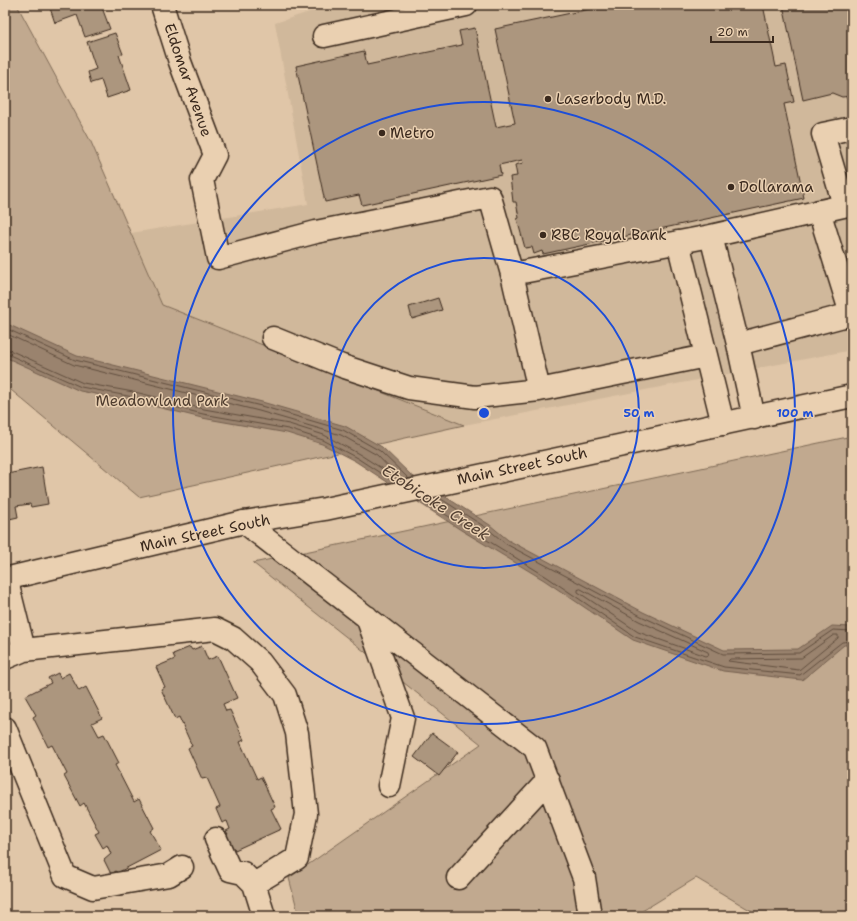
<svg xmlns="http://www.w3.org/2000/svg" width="857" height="921" font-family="'Shantell Sans',sans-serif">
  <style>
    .built { fill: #d0b89b }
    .green { fill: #c1a98f; stroke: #7e6a56 }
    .water { fill: #9a836e; stroke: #745f4e }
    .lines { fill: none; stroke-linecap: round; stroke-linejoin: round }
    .shore { stroke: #614e3e; stroke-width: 1 }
    .building { fill: #ac967e; stroke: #3b2a1e }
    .minor-casing { stroke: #3b2a1e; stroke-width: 25 }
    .major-casing { stroke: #3b2a1e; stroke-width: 25 }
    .minor { stroke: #ead0b1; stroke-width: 22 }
    .major { stroke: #ead0b1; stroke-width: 22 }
    .ring { fill: none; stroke: #1d4ed8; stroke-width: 2 }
    .poi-dot { fill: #3b2a1e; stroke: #ead0b1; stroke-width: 1.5 }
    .labels { text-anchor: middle; stroke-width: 3; stroke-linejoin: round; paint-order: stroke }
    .street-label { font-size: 15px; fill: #3b2a1e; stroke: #ead0b1 }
    .poi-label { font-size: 15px; fill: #3b2a1e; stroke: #ead0b1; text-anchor: start }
    .park-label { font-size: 15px; fill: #4f3d2f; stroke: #ead0b1 }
    .water-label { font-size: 16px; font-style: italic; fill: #534032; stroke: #ead0b1 }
    .centre { fill: #1d4ed8; stroke: #ead0b1; stroke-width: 2 }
    .ring-label { font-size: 12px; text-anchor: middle; font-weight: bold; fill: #1d4ed8; stroke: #ead0b1; stroke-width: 3; stroke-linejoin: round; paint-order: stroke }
  </style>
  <rect width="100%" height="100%" fill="#e0c6a8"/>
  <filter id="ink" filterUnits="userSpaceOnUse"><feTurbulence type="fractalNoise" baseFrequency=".025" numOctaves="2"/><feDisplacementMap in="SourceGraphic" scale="8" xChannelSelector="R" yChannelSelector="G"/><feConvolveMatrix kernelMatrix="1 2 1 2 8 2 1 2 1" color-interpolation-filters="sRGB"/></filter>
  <g filter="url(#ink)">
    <path class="built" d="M331,5H852V350L464,425L162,305L131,233L308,204L275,23Z"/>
    <path class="green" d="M5,5H17L91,142L162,305L464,425L139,497L5,385Z
      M852,436V916H760L696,878L639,913V916H299L289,878L481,744L253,563Z"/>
    <path class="water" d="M5,323L77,356L262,402L345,426L382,447L411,475L490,525L508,540L643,612L724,650L798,649L832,626L852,627V645H844L802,680L723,671L633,640L544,580L461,530L355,461L322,444L287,433L202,418L137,402L80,391L5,357Z"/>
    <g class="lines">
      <path class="shore" d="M5,328L75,360L261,406L343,430L380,451L409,479
        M5,333L74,365L259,411L341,435L377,455L395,474L392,475L359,454L324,435L289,424L204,409L139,393L83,383L5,348
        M5,353L81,387L138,398L203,414L288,429L323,440L357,458L394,482
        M438,497L488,529L506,544L641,616L723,654L799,653L833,630L852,631
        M422,500L547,577L635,637L724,667L800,675L842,642L852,641
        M581,589L639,621L708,652L709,655L706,656L638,632L578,592V590Z
        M834,635H838V638L799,670L728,661L730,659L801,658Z"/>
    </g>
    <path class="building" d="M49,5H101L110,29L85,37L77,15L55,23Z
      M609,5H763L776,67L786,65L794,102L784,104L804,198L543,254L542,251L534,254L532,247L525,248L517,219L519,218L516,202H513L510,177L517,176L515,165L523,163L522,160L499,165L501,175L362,205L359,195L325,202L296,66L364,51L367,65L462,45L459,31L475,28L496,127L515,123L495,29Z
      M783,5H852V96L842,97L832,93L803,100Z
      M115,33L123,54L119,55L131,90L107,98L101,80L91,83L88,72L96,69L87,42Z
      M438,298L442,310L412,319L409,307Z
      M42,467L48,504L31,507L30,504L16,506L18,517L5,520V479H7V474Z
      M202,646L208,660L218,656L237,698L223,704L226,711L230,710L244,740L240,742L257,779L261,777L275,807L271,809L281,829L235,850L234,848L230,850L223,836L228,834L226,831L230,829L227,821L222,823L216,809L220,807L207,778L202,779L188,748L192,746L179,717L175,719L161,689L165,687L156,667L175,659L173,654L190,647L192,650Z
      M58,673L60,678L69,673L79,691L86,687L102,718L92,723L99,736L104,734L119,763L115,765L134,802L139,799L154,828L150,831L161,850L117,873L116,871L111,874L104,860L111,854L107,845L103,848L95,834L99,832L84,803L80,806L64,776L67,774L52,745L48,747L33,717L36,715L25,696L51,683L48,678Z
      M432,733L458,752L439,776L414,757Z"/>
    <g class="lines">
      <defs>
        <path id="minor" d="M162,5L180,62L215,155L202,180L218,258L316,232L490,197L512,274L711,236L852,204
          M324,36L466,5
          M844,205L823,134L852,128
          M711,236L738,344L754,418
          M678,242L723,424
          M273,338L342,366L409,388L475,397L539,390L512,274
          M738,344L851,314L819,211
          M539,390L706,356
          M244,522L535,748L584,878L590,916
          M367,617L403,718L389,786
          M24,650L215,629L233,638L260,662L285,695L297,733L306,814L297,858L254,884L243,873L230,870L216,839
          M5,658L24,650L6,578
          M5,728L65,876L93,888L169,875L182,867
          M458,878L548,780
          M254,884L264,916"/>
        <path id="major" d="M5,579L244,522L325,509L852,396"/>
      </defs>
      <use href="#minor" class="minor-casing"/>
      <use href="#major" class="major-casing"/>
      <use href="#minor" class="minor"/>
      <use href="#major" class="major"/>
    </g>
  </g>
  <g class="ring">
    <circle cx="484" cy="413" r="155"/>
    <circle cx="484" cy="413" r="311"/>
  </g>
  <g class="poi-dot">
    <circle cx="548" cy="99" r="4"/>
    <circle cx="382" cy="133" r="4"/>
    <circle cx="731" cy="187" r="4"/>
    <circle cx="543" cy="235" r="4"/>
  </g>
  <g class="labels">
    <g class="street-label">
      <text transform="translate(188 80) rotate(71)" y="5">Eldomar Avenue</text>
      <text transform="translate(522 466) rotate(-12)" y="5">Main Street South</text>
      <text transform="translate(205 533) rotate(-12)" y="5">Main Street South</text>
    </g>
    <g class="poi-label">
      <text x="556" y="104">Laserbody M.D.</text>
      <text x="390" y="138">Metro</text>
      <text x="739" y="192">Dollarama</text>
      <text x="551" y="240">RBC Royal Bank</text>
    </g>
    <g class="park-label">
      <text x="162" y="406">Meadowland Park</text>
    </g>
    <g class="water-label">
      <text transform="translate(436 502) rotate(33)" y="6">Etobicoke Creek</text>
    </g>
  </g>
  <circle cx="484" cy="413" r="6" class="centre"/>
  <g class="ring-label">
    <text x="639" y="417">50 m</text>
    <text x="795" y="417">100 m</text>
  </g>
  <rect width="857" height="921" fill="none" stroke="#ead0b1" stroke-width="20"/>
  <rect x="10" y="10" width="837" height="901" fill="none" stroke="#3b2a1e" stroke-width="1.5" filter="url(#ink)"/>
  <path d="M711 36v6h62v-6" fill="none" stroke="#3b2a1e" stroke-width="2"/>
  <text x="717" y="36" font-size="12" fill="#3b2a1e" stroke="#ead0b1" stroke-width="3" paint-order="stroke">20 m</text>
</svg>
